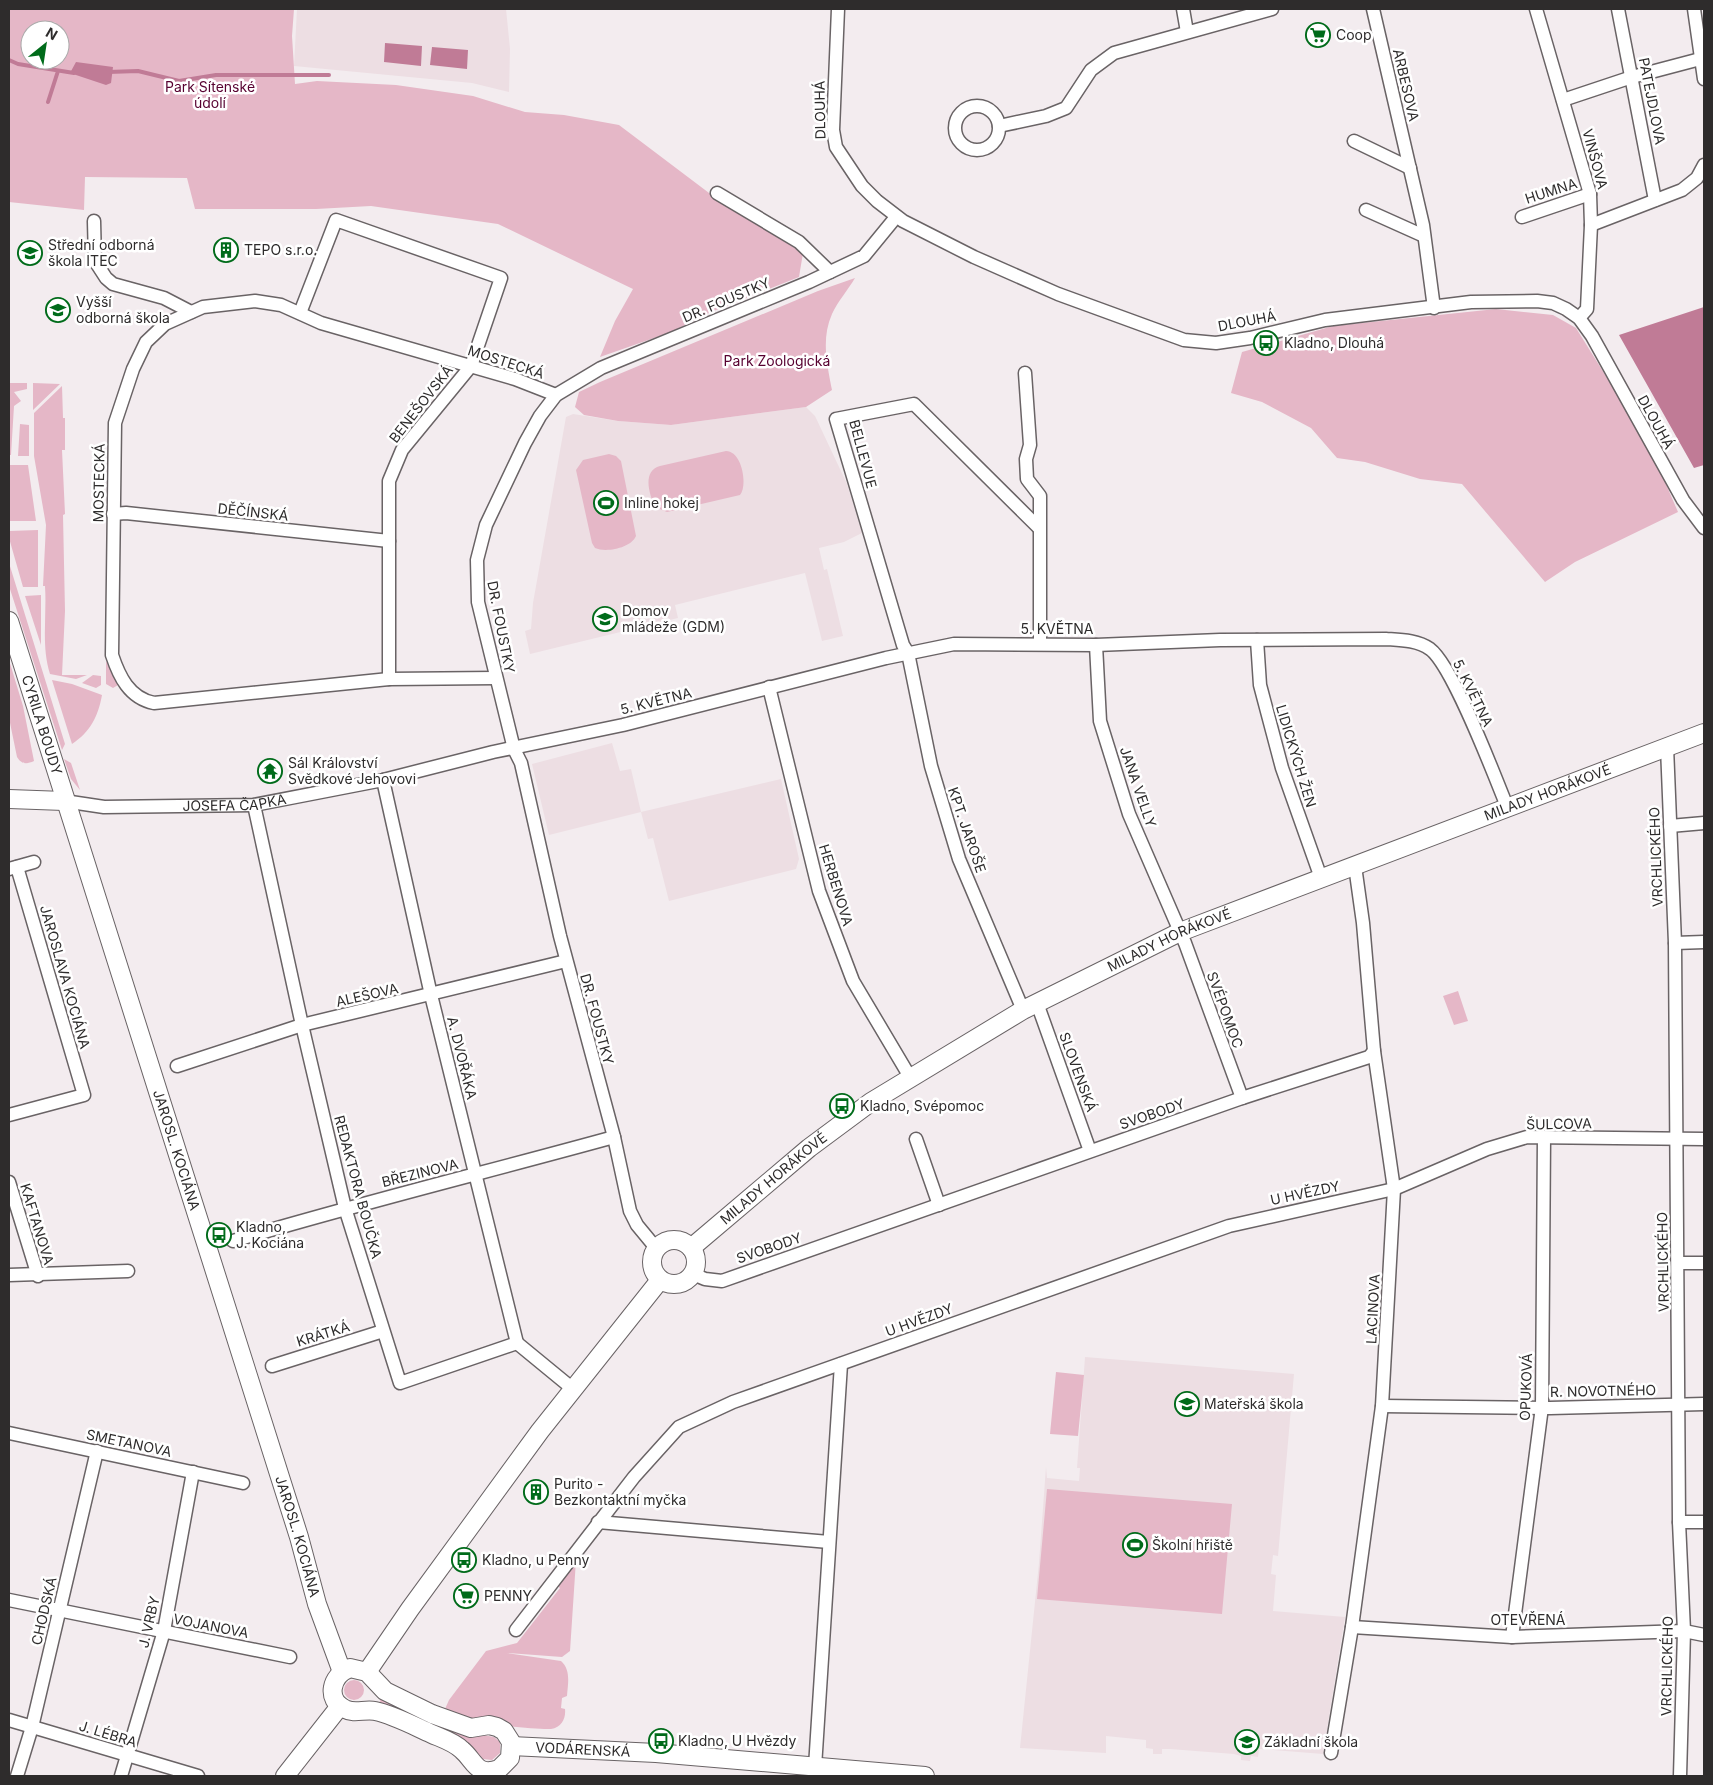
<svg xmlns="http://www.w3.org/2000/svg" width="1713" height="1785" font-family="Inter,sans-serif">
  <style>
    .built { fill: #eddee3 }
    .green { fill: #e5b7c7; fill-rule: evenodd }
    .water { fill: #c07b96 }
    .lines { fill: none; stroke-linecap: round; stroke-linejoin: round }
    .stream { stroke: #c07b96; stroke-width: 4 }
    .street-casing { stroke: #696365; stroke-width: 15 }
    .secondary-casing { stroke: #696365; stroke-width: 20 }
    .street { stroke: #fff; stroke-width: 12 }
    .secondary { stroke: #fff; stroke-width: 18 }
    .labels { text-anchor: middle; stroke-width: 5; stroke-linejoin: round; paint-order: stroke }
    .poi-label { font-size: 14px; fill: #2e2c2c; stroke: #fff; text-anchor: start }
    .street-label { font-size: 14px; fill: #2e2c2c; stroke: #fff }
    .park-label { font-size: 14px; fill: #570130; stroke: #fff }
  </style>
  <rect width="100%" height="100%" fill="#f3ecef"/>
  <path class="built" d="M297,9H506L510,49L509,92L472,83L294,66Z
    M806,407L815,416L847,484L862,533L844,542L819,548L824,570L827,569L843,636L822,641L805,573L675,605L678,618L530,654L525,631L531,629L533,603L566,417L573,414L618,421L671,425Z
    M612,743L620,771L631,769L641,812L781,779L799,859L796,869L669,901L653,838L648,839L641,812L549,835L532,764Z
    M1085,1357L1294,1374L1278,1556L1273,1555L1271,1574L1276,1575L1273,1611L1345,1617L1323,1754L1259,1749L1258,1757L1251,1756L1250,1761L1241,1760V1756L1234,1754L1170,1749H1162V1754H1153V1749L1146,1748V1740L1106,1736V1753L1020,1748L1039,1563L1046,1467L1047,1478L1079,1481L1080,1468H1077Z"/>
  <path class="green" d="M9,9H294L292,36L295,84L317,81L396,85L473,96L525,112L564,115L619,125L717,199L803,253L799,277L711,312L671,332L600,357L615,321L633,289L498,224L371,206L316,209H195L187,178L85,177L84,210L9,202ZM30,30H60V60H30Z
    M855,278C848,290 838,301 832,314C821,339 827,364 832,390L806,407L671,425L618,421L584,415L575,407L579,392L600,382L818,291Z
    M1496,309L1553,315L1576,328L1650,447L1678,512L1575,562L1545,582L1462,484L1420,479L1365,462L1337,458L1311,428L1262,402L1231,393L1242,352L1333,326Z
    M9,383H27V389L14,392L21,401L14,406L11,455H9Z
    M33,383L60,384L33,410Z
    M62,386L63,418H65V450H62L65,514L63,515L65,611L62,675H87L76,679L50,674C41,646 47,616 45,586H43L46,525L34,456V413Z
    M20,424L29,425V456H18Z
    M726,451C742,451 748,485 740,495L667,512L655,507C649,494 642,471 660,466Z
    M609,454L616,456L621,461L636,536C631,548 606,553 595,548L592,543L576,470L583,460Z
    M9,465H28L36,521H9Z
    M38,530V587H23L9,538V531Z
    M9,563L65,744L62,750L9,586Z
    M41,595V645L25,596Z
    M9,660L23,706L34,761C27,764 22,765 17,757L9,718Z
    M106,661L118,685L113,688L106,684Z
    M93,675L101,676V685L96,688L82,683Z
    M52,680L72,684L102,695C98,717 90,732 72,744Z
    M64,759L71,763L80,790L71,779Z
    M1458,991L1468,1021L1454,1025L1443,996Z
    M1056,1372L1084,1375L1078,1436L1050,1434Z
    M1047,1489L1232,1504L1222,1614L1037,1599Z
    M576,1560L570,1651L562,1657L507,1653L561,1661C571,1670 568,1683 567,1696L562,1698L561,1708L565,1709C566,1718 562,1727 551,1729C539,1730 482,1724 470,1720C462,1717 453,1712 445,1709L449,1700L486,1651L517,1643L560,1588L554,1583Z
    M344 1690a10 10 0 1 1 20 0a10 10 0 1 1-20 0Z
    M382,1696L466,1732L494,1737L500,1742V1753L492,1760L483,1759L474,1751L378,1706Z"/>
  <path class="water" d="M385,43L422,46L421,66L384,62Z
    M432,47L468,50L467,69L430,65Z
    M76,62L113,67L111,83L106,85L70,73Z
    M1704,307V465L1694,468L1619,335Z"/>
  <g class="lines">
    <path class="stream" d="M9,60L18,64L74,73
      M108,72L138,71L179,81L216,75H329
      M48,102L58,71"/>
    <defs>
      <g id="street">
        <path d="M838,9L833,130L836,147L862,186L877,201L903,221L974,257L1058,294L1184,340L1216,343L1250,338L1325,320L1471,302L1537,301L1553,303L1566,309L1579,318L1592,336L1683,500L1704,528"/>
        <path d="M1183,9L1187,32"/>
        <path d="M1373,9L1423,225L1434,308"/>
        <path d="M1536,9L1590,194L1591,225L1587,309L1579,318"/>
        <path d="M1618,9L1655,200"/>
        <path d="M1694,9L1704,79"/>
        <path d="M1563,100L1632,77L1704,58"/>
        <circle cx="977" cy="128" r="22"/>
        <path d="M999,126L1046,116L1066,108L1091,70L1114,53L1272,9"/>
        <path d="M1354,141L1410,168"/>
        <path d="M717,193L799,242L830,272"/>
        <path d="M1366,210L1424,236"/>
        <path d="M1522,217L1590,194"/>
        <path d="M94,221L95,261L106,278L113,284L164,298L191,312"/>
        <path d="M1591,225L1682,190L1697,178L1704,165"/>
        <path d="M300,313L336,220L501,278L471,366L402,450L389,481V679"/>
        <path d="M1025,373L1030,445L1026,459L1027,479L1040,496V644"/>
        <path d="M113,514L126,513L389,541"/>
        <path d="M1257,640L1260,685L1282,768L1321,878"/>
        <path d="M1096,645L1100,721L1129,814L1185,943L1242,1098"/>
        <path d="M496,678L389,679L154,703C129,698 119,676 112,655L115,423L133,369L146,342L165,324L203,307L255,301L281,305L321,323L515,379L556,395"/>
        <path d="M769,687L819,891L853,981L910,1077"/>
        <path d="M1667,747L1675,943L1679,1522L1684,1631L1680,1776"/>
        <path d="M383,780L431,995L517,1343"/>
        <path id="s1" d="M64,801L104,807L254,805L383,780L493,752L623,725L886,658L954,644L1096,645L1220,640L1386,639C1400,640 1417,640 1430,649C1453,666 1495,777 1508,809"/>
        <path d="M254,805L302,1025L345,1208L400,1383L517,1343"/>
        <path d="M1670,826L1704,823"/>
        <path d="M9,869L34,862"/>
        <path d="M1675,943L1704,942"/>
        <path d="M1037,1003L1090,1151"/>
        <path d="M1023,1010L959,859L931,766L908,653L903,645L836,419L914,404L1039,528"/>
        <path d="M177,1066L302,1025L566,961"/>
        <path d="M9,1115L84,1095L17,867"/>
        <path d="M916,1139L939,1205"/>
        <path d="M9,1182L38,1276"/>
        <path d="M233,1241C360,1203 487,1172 614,1137"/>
        <path d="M656,1248L637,1225L630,1211L614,1137L560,936L521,763L514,749L478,602L477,560L486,525L525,443L540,416L556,395L601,368L809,282L864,256L896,217"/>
        <path d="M1678,1263H1704"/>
        <path d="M693,1274L705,1279L722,1281L1242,1098L1369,1057L1374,1051"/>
        <path d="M9,1275L128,1271"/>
        <path d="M517,1343L573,1389"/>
        <path d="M272,1366L383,1331"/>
        <path d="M1382,1406L1550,1408L1704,1404"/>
        <path d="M9,1433L243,1483"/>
        <path d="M598,1522L829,1542"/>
        <path d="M1679,1522H1704"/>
        <path d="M9,1600L290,1657"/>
        <path d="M1352,1627L1512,1637L1684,1631L1704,1635"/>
        <path d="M516,1630L634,1477L679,1427L733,1402L1229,1226L1394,1189L1487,1149L1527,1137L1704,1139"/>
        <path d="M1512,1637L1542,1407L1544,1137"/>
        <path d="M9,1720L198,1776"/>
        <path d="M1331,1753L1352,1627L1382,1406L1394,1189L1374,1051L1363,923L1355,866"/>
        <path d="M815,1767L841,1364"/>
        <path d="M17,1776L32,1727L97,1451"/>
        <path d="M121,1776L164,1631L193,1472"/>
      </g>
      <g id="secondary">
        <path id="s2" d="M9,621L299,1537L317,1604L342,1672"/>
        <path d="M9,799L64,801"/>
        <circle cx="674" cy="1262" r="22"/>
        <path id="s3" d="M691,1248L809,1148L871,1102L1023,1010L1180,932L1704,733"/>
        <path d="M350,1668L367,1672L385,1691L432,1714L471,1728L489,1725L497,1727L504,1731L511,1742L510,1758L499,1769C476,1777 475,1761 462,1750C454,1742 441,1738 432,1734C414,1726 394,1715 375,1711C365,1709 354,1714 345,1709C325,1700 331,1675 350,1668Z"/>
        <path d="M367,1672L410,1609L540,1431L660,1280"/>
        <path id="s4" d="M511,1746L656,1753L925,1776"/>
        <path d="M285,1776L340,1706"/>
      </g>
    </defs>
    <use href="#street" class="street-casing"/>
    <use href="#secondary" class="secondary-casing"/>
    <use href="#street" class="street"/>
    <use href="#secondary" class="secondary"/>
  </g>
  <defs>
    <symbol id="supermarket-ring" viewBox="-11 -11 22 22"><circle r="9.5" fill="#fff" stroke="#006b1a" stroke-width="1.5"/><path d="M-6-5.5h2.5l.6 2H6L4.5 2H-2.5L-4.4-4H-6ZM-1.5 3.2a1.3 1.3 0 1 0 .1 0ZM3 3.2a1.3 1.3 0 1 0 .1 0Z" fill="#006b1a"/></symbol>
    <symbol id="building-ring" viewBox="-11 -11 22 22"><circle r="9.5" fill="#fff" stroke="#006b1a" stroke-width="1.5"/><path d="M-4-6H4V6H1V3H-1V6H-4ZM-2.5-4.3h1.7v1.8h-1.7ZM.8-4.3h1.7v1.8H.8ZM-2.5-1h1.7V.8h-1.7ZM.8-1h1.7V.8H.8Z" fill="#006b1a"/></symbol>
    <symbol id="school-ring" viewBox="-11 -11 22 22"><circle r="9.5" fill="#fff" stroke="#006b1a" stroke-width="1.5"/><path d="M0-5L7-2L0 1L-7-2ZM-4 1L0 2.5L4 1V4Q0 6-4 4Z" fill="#006b1a"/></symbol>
    <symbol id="bus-ring" viewBox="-11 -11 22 22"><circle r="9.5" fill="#fff" stroke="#006b1a" stroke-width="1.5"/><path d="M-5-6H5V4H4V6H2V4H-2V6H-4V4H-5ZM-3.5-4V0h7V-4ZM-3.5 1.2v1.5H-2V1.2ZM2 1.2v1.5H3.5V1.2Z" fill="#006b1a"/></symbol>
    <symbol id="stadium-ring" viewBox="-11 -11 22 22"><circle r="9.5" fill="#fff" stroke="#006b1a" stroke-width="1.5"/><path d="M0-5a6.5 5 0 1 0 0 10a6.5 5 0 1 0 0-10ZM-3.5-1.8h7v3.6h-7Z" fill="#006b1a"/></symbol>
    <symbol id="temple-ring" viewBox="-11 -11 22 22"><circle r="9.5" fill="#fff" stroke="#006b1a" stroke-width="1.5"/><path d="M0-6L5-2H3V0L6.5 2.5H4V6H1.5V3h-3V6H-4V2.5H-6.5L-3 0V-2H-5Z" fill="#006b1a"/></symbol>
  </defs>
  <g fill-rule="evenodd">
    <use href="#supermarket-ring" x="1304" y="21" width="28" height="28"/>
    <use href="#building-ring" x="212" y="236" width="28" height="28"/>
    <use href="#school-ring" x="16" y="239" width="28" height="28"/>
    <use href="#school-ring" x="44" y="296" width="28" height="28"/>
    <use href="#bus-ring" x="1252" y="329" width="28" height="28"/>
    <use href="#stadium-ring" x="592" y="489" width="28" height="28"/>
    <use href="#school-ring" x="591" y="605" width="28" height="28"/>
    <use href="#temple-ring" x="256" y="757" width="28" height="28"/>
    <use href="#bus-ring" x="828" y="1092" width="28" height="28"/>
    <use href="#bus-ring" x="205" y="1221" width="28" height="28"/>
    <use href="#school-ring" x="1173" y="1390" width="28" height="28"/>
    <use href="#building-ring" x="522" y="1478" width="28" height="28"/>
    <use href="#stadium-ring" x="1121" y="1531" width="28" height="28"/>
    <use href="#bus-ring" x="450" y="1546" width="28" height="28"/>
    <use href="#supermarket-ring" x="452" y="1582" width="28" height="28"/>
    <use href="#bus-ring" x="647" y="1727" width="28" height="28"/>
    <use href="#school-ring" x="1233" y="1728" width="28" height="28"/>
  </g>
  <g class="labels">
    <g class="poi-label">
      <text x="1336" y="40">Coop</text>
      <text x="48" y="250">Střední odborná<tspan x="48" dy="16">škola ITEC</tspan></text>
      <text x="244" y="255">TEPO s.r.o.</text>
      <text x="76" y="307">Vyšší<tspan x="76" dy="16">odborná škola</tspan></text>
      <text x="1284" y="348">Kladno, Dlouhá</text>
      <text x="624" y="508">Inline hokej</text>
      <text x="622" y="616">Domov<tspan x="622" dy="16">mládeže (GDM)</tspan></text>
      <text x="288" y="768">Sál Království<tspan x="288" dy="16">Svědkové Jehovovi</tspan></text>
      <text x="860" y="1111">Kladno, Svépomoc</text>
      <text x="236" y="1232">Kladno,<tspan x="236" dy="16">J. Kociána</tspan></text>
      <text x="1204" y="1409">Mateřská škola</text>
      <text x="554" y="1489">Purito -<tspan x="554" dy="16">Bezkontaktní myčka</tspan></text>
      <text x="1152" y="1550">Školní hřiště</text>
      <text x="482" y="1565">Kladno, u Penny</text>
      <text x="484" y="1601">PENNY</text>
      <text x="678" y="1746">Kladno, U Hvězdy</text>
      <text x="1264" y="1747">Základní škola</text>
    </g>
    <g class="street-label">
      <text transform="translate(1406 85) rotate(77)" y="5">ARBESOVA</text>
      <text transform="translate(1652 101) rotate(79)" y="5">PATEJDLOVA</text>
      <text transform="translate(820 110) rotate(-91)" y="5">DLOUHÁ</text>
      <text transform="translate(1595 159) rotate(75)" y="5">VINŠOVA</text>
      <text transform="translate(1551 191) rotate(-18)" y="5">HUMNA</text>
      <text transform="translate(726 300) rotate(-23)" y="5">DR. FOUSTKY</text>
      <text transform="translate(1247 321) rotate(-11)" y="5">DLOUHÁ</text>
      <text transform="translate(506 362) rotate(18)" y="5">MOSTECKÁ</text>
      <text transform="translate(421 404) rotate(-52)" y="5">BENEŠOVSKÁ</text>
      <text transform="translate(1656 422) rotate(61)" y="5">DLOUHÁ</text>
      <text transform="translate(863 454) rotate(75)" y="5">BELLEVUE</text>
      <text transform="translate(99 483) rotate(-89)" y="5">MOSTECKÁ</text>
      <text transform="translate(253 512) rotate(6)" y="5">DĚČÍNSKÁ</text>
      <text transform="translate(501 627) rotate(79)" y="5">DR. FOUSTKY</text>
      <text x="1057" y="634">5. KVĚTNA</text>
      <text transform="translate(1473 693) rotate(64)" y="5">5. KVĚTNA</text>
      <text transform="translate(656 701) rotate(-14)" y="5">5. KVĚTNA</text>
      <text dy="5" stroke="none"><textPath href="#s2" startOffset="109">CYRILA BOUDY</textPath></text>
      <text transform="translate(1296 756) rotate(73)" y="5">LIDICKÝCH ŽEN</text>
      <text transform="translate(1138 787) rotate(71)" y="5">JANA VELLY</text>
      <text dy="5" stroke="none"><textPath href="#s3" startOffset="978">MILADY HORÁKOVÉ</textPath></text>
      <text dy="5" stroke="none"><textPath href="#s1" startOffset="171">JOSEFA ČAPKA</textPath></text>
      <text transform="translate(967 830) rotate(71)" y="5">KPT. JAROŠE</text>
      <text transform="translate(1656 857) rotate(-92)" y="5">VRCHLICKÉHO</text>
      <text transform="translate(836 885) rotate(73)" y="5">HERBENOVA</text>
      <text dy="5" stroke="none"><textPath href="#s3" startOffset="572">MILADY HORÁKOVÉ</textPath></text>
      <text transform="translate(65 977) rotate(74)" y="5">JAROSLAVA KOCIÁNA</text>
      <text transform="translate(367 995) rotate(-13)" y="5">ALEŠOVA</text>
      <text transform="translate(1225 1010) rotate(70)" y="5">SVÉPOMOC</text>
      <text transform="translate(597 1019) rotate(75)" y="5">DR. FOUSTKY</text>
      <text transform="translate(462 1058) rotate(76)" y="5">A. DVOŘÁKA</text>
      <text transform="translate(1078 1072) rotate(70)" y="5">SLOVENSKÁ</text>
      <text transform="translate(1152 1114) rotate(-19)" y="5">SVOBODY</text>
      <text transform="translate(1559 1124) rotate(-1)" y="5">ŠULCOVA</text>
      <text dy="5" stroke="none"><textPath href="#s2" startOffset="555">JAROSL. KOCIÁNA</textPath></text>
      <text transform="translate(420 1173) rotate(-14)" y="5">BŘEZINOVA</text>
      <text dy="5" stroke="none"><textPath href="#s3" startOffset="108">MILADY HORÁKOVÉ</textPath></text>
      <text transform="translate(358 1187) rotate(75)" y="5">REDAKTORA BOUČKA</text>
      <text transform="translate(1305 1193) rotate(-12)" y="5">U HVĚZDY</text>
      <text transform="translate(37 1224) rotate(73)" y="5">KAFTANOVA</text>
      <text transform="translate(769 1248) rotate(-19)" y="5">SVOBODY</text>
      <text transform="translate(1663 1262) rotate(-91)" y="5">VRCHLICKÉHO</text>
      <text transform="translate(1373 1309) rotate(-87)" y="5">LACINOVA</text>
      <text transform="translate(919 1320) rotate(-20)" y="5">U HVĚZDY</text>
      <text transform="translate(323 1334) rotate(-17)" y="5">KRÁTKÁ</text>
      <text transform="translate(1526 1387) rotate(-88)" y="5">OPUKOVÁ</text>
      <text transform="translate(1603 1391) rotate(-1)" y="5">R. NOVOTNÉHO</text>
      <text transform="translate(129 1443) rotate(12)" y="5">SMETANOVA</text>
      <text dy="5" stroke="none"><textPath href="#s2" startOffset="960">JAROSL. KOCIÁNA</textPath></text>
      <text transform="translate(44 1611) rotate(-77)" y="5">CHODSKÁ</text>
      <text x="1528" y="1625">OTEVŘENÁ</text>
      <text transform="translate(149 1622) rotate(-77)" y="5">J. VRBY</text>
      <text transform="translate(211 1626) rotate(11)" y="5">VOJANOVA</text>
      <text transform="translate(1667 1666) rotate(-89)" y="5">VRCHLICKÉHO</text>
      <text transform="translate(108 1734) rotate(17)" y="5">J. LÉBRA</text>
      <text dy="5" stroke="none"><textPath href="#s4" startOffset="72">VODÁRENSKÁ</textPath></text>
    </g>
    <g class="park-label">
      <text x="210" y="92">Park Sítenské<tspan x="210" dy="16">údolí</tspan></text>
      <text x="777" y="366">Park Zoologická</text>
    </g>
  </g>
  <rect width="1713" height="1785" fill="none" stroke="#2e2c2c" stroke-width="20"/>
  <g transform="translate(45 45) rotate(30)"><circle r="24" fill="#ffffff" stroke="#ababab"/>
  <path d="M0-4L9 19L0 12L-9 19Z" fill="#006b1a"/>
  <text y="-8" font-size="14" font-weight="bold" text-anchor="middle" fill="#2e2c2c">N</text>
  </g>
</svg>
